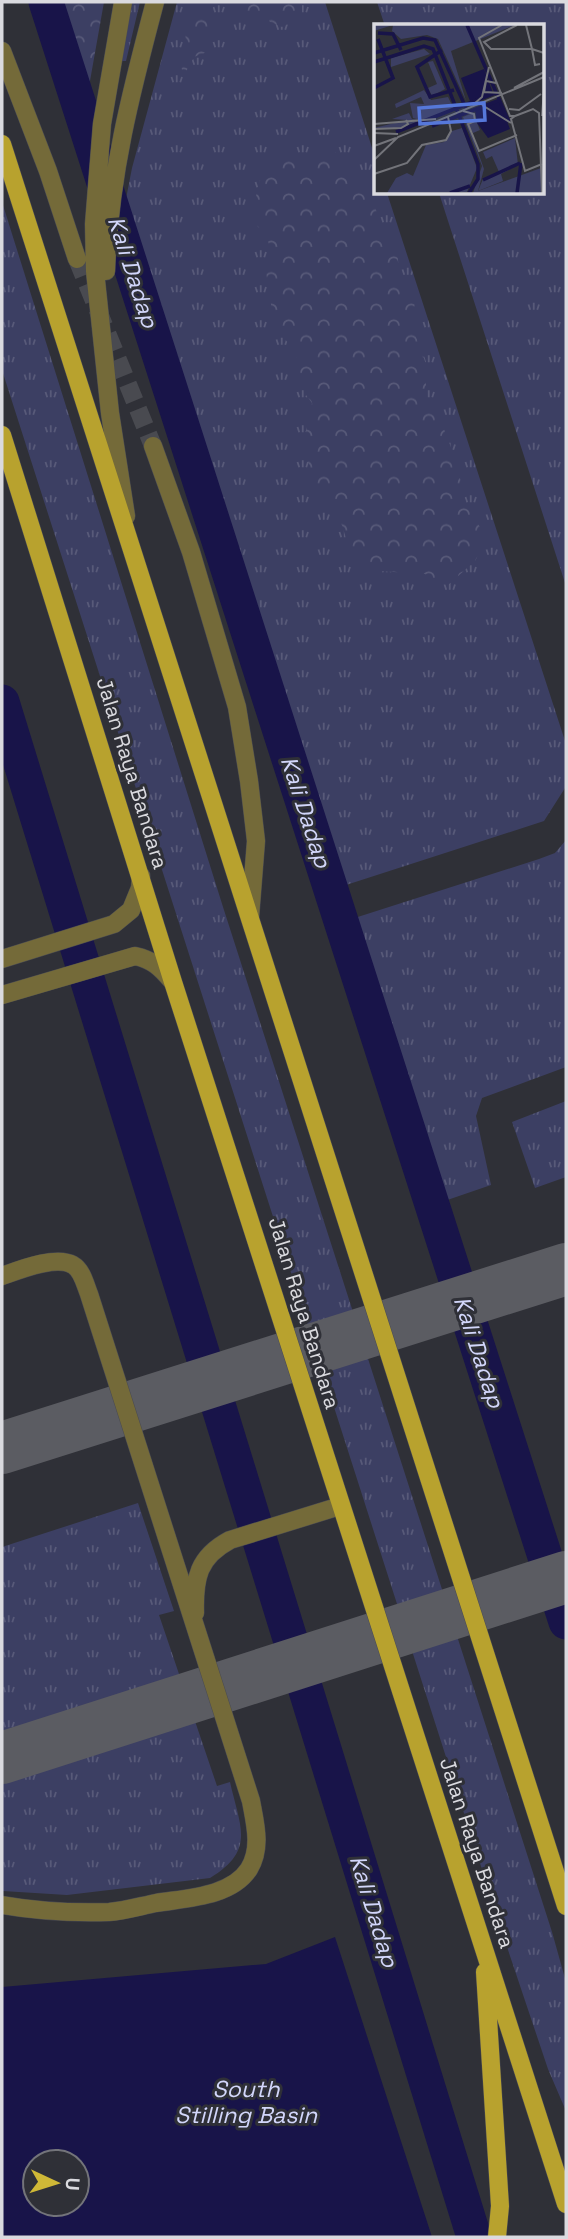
<svg xmlns="http://www.w3.org/2000/svg" width="568" height="2239" font-family="'Space Grotesk',sans-serif">
  <style>
    .grass { fill: url(#grass-tufts) }
    .forest { fill: url(#forest-crowns) }
    .water { fill: #181449; fill-rule: evenodd }
    .lines { fill: none; stroke-linecap: round; stroke-linejoin: round }
    .river { stroke: #181449; stroke-width: 35 }
    .taxiway { stroke: #5b5c62; stroke-width: 52 }
    .minor-tunnel { stroke: #494a50; stroke-width: 18; stroke-dasharray: 18 9; stroke-linecap: butt }
    .minor-casing { stroke: #4a4b52; stroke-width: 19 }
    .major-casing { stroke: #4a4b52; stroke-width: 19 }
    .minor { stroke: #746a39; stroke-width: 18 }
    .major { stroke: #b8a22e; stroke-width: 18 }
    .labels { text-anchor: middle; stroke-width: 6; stroke-linejoin: round; paint-order: stroke }
    .street-label { font-size: 21px; fill: #dadadf; stroke: #2f3037 }
    .water-label { font-size: 23px; font-style: italic; fill: #d2d6fa; stroke: #2f3037 }
    .inset-river { fill: none; stroke: #181449; stroke-width: 3.5 }
    .inset-road { fill: none; stroke: #73747a; stroke-width: 2 }
    .view { fill: #5678da; fill-opacity: 0.15; stroke: #5678da; stroke-width: 3.5 }
    .inset-edge { fill: none; stroke: #dadadf; stroke-width: 3.5 }
  </style>
  <defs>
    <pattern id="grass-tufts" width="24" height="20" patternUnits="userSpaceOnUse" patternTransform="scale(1.75)"><rect width="24" height="20" fill="#3c3f63"/><path d="M3 7l-1-3M5 7V3M7 7l1-3M15 17l-1-3M17 17v-4M19 17l1-3" fill="none" stroke="#585a79"/></pattern>
    <pattern id="forest-crowns" width="20" height="18" patternUnits="userSpaceOnUse" patternTransform="scale(1.75)"><rect width="20" height="18" fill="#3c3f63"/><path d="M2 6a3 3 0 1 1 6 0M12 15a3 3 0 1 1 6 0" fill="none" stroke="#585a79"/></pattern>
  </defs>
  <rect width="100%" height="100%" fill="#2f3037"/>
  <path class="grass" d="M132,2H140L126,61H121Z
    M177,2H325L375,157L376,192L387,193L566,744L565,788L544,821L346,885L341,878L125,204L132,168Z
    M377,2H566V586L439,193L542,192V26H385Z
    M2,202L223,907L552,1932L566,1982V2111L548,2069L503,1935L2,370Z
    M566,840V1067L482,1098L476,1116L491,1185L424,1208L339,923L539,859L555,853Z
    M566,1101V1177L535,1188L512,1122Z
    M138,1503L174,1611L159,1615L217,1786L230,1782C240,1827 256,1850 210,1878L67,1895L3,1891L2,1547Z"/>
  <path class="forest" d="M51,2H104L85,109Z
    M200,2H214L208,28L210,37L207,52L194,57L183,77L181,63L187,46L185,34Z
    M235,2H302V16L282,27L270,22L266,16L243,17L236,11Z
    M328,150L345,156C349,171 355,177 368,185C373,209 386,230 396,252C400,261 397,271 400,280C403,288 410,296 415,303L411,323L426,364V403L444,429L455,458L467,507L480,527L482,548L475,561L448,585L436,582L425,574L378,571L358,555L346,538L332,495L317,488C303,453 303,438 312,403L306,395L294,349L280,334L272,311L265,265L269,245L266,232L258,227L251,215C263,179 252,175 289,155L299,158Z"/>
  <path class="water" d="M335,1937L432,2237H2V1987L266,1964ZM35,2162H77V2204H35Z"/>
  <g class="lines">
    <path class="river" d="M46,2L566,1622
      M2,702L474,2237"/>
    <path class="taxiway" d="M2,1448L566,1269
      M2,1758L566,1577"/>
    <path class="minor-tunnel" d="M77,259L153,446"/>
    <defs>
      <path id="minor" d="M123,2L102,124L94,224L95,271L110,413L126,516
        M2,51L48,171L77,259
        M106,271C109,177 131,92 155,2
        M153,446L191,552L237,707L249,781L256,841L250,917
        M2,959L114,924L131,910L140,888L141,876
        M2,995L135,956C153,960 160,967 172,981
        M2,1276C19,1270 56,1255 73,1265C82,1270 85,1284 89,1294L251,1801C255,1823 262,1848 249,1869C231,1897 186,1898 156,1903C141,1906 124,1911 109,1912C74,1913 36,1911 2,1905
        M195,1613C194,1578 198,1557 230,1540L340,1506"/>
      <path id="major" d="M2,144L566,1906
        M2,435L173,982L566,2204
        M485,1972L500,2206L497,2237"/>
    </defs>
    <use href="#minor" class="minor-casing"/>
    <use href="#major" class="major-casing"/>
    <use href="#minor" class="minor"/>
    <use href="#major" class="major"/>
  </g>
  <g class="labels">
    <g class="street-label">
      <text transform="translate(132 773) rotate(73)" y="7">Jalan Raya Bandara</text>
      <text transform="translate(304 1313) rotate(73)" y="7">Jalan Raya Bandara</text>
      <text transform="translate(477 1853) rotate(72)" y="7">Jalan Raya Bandara</text>
    </g>
    <g class="water-label">
      <text transform="translate(133 272) rotate(72)" y="8">Kali Dadap</text>
      <text transform="translate(306 812) rotate(72)" y="8">Kali Dadap</text>
      <text transform="translate(479 1352) rotate(72)" y="8">Kali Dadap</text>
      <text transform="translate(374 1911) rotate(73)" y="8">Kali Dadap</text>
      <text x="246" y="2097">South<tspan x="246" dy="26">Stilling Basin</tspan></text>
    </g>
  </g>
  <g transform="translate(374 24)">
    <rect width="170" height="170" fill="#2f3037"/>
    <path d="M0,1H141L77,27L92,77L64,15L53,11L27,15L18,7L19,1L0,7ZM50,25L56,30L17,43V34ZM59,37L71,65L58,72L54,64L63,60L54,38ZM50,66L57,76L74,73L80,85L26,104H0L33,96L18,95L35,89L38,95L46,96L39,94L36,79L50,80L47,73L22,84L21,80ZM99,89L106,106L99,109L94,100L110,145L104,167L167,144L168,169H99L108,142L89,93ZM88,104L103,144L93,168L13,169L22,154L33,149L39,152L52,121L70,118L78,107Z" fill="#3c3f63"/>
    <path d="M141,114L144,141L127,150L129,157L104,167L109,155L125,148L118,132L112,135L109,128Z" fill="#3c3f63"/>
    <path d="M110,45L119,69L96,77L87,54ZM125,77L136,105L114,114L103,99L101,86Z" fill="#181449"/>
    <path class="inset-river" d="M93,1L135,98M4,9L19,10L27,26M68,26L43,43L56,73L80,66M0,29L49,14L61,16L92,84M0,38L50,22L59,25L104,140V155L95,169M0,64L19,54L4,15M58,102L126,76M22,108L121,69M109,156L146,139M76,169L96,162M143,169L147,139"/>
    <path class="inset-road" d="M128,1L105,14L136,92H141M143,1L110,18L117,25H158L152,1M166,40L161,41L158,25L170,29M122,59L112,57L110,68L128,69M140,64L170,48M100,80L108,73L115,43M108,81L137,99M135,85L145,86L167,70M89,87L100,90L101,97L94,100L105,127L143,111M141,92L159,85L165,89L168,169M141,92L137,95L151,147L168,140M168,92L170,66M0,100L62,95M0,105L27,104L34,100L32,96M0,109L24,110M0,122L22,114M0,136L24,113L170,53M0,150L33,139L48,121L72,116L77,107L74,93"/>
    <path class="view" d="M110,79L111,96L46,100L45,84Z"/>
    <rect width="170" height="170" class="inset-edge"/>
  </g>
  <rect width="568" height="2239" fill="none" stroke="#dadadf" stroke-width="7"/>
  <g transform="translate(56 2183) rotate(94)"><circle r="33" fill="#2f3037" stroke="#73747a" stroke-width="2"/>
  <path d="M0-5L12 26L0 18L-12 26Z" fill="#cfb837"/>
  <text y="-10" font-size="19" font-weight="bold" text-anchor="middle" fill="#dadadf">U</text>
  </g>
</svg>
